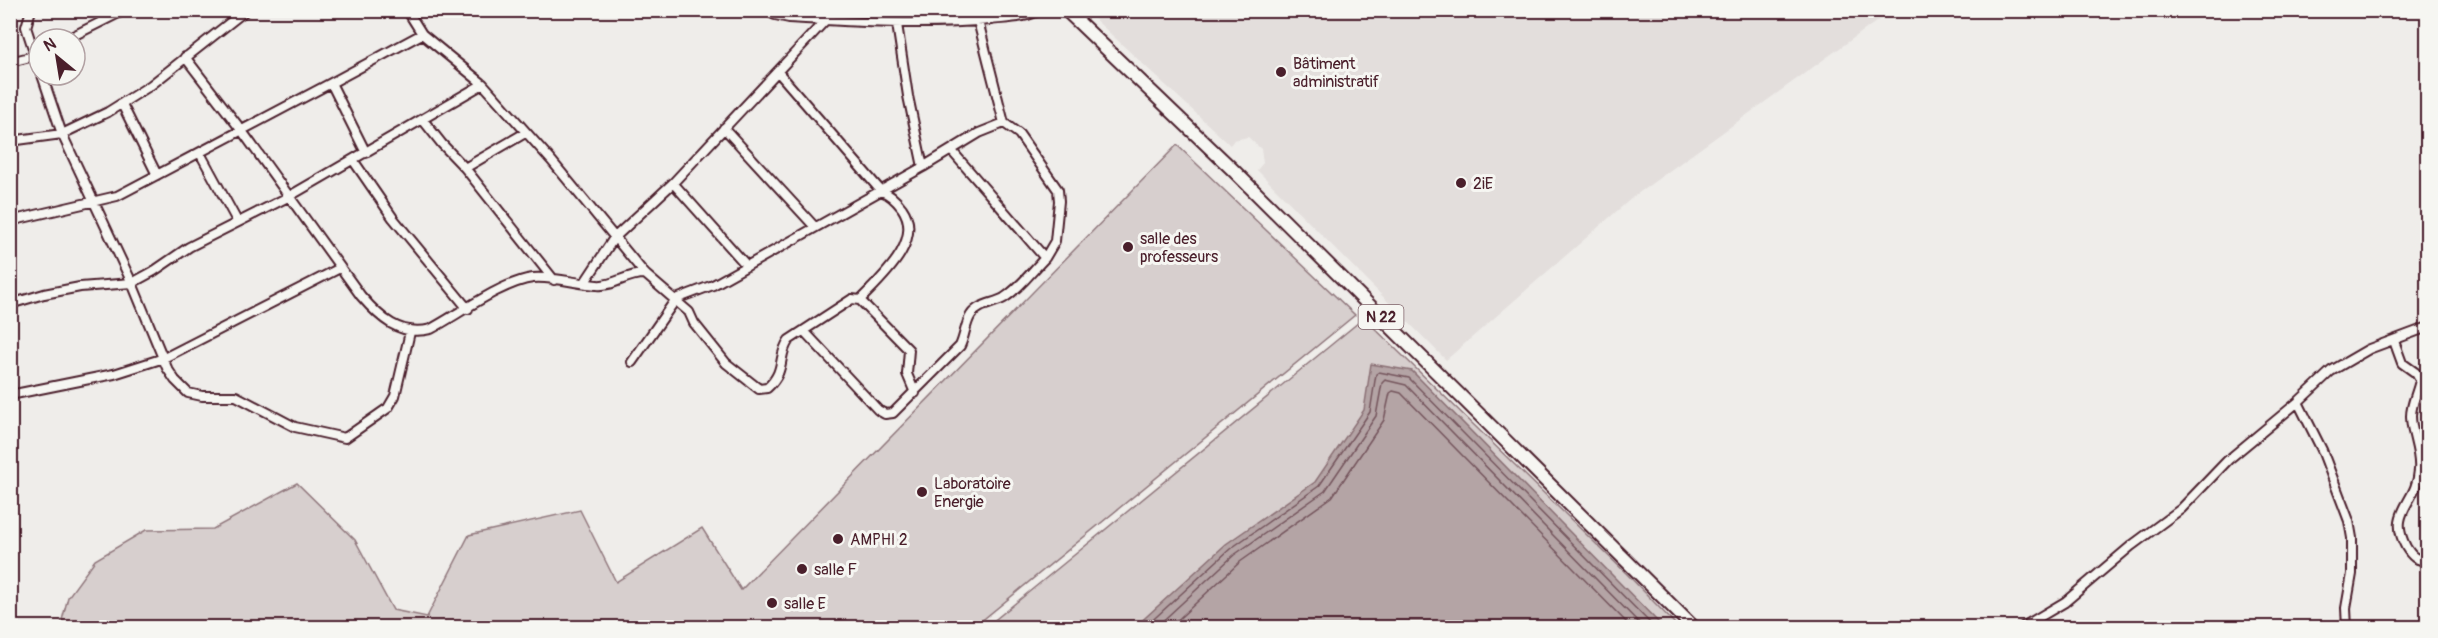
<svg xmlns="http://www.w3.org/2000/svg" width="2438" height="638" font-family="Pangolin,sans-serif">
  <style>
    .built { fill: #e3dedc }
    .green { fill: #d7cfce; stroke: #90777c; stroke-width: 1.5 }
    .water { fill: #b4a4a5; stroke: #8a6f74; stroke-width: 1.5 }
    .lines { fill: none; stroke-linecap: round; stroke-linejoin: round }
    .shore { stroke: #74545c; stroke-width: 1.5 }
    .street-casing { stroke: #4a1f2b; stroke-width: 12 }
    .primary-casing { stroke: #4a1f2b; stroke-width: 16 }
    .street { stroke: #f6f6f2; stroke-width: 8 }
    .primary { stroke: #f6f6f2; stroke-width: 12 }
    .poi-dot { fill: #4a1f2b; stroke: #f6f6f2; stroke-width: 2 }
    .labels { text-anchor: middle; stroke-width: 6; stroke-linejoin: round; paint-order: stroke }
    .shield { fill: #f6f6f2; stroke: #7e6067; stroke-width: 1.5 }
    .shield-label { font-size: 15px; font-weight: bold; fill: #4a1f2b }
    .poi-label { font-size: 16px; fill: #4a1f2b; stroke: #f6f6f2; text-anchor: start }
  </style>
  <rect width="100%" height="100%" fill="#efedea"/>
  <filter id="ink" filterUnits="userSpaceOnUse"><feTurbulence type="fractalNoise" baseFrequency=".0167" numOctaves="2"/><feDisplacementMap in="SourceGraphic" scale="12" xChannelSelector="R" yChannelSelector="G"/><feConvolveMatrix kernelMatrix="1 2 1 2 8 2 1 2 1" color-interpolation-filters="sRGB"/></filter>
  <g filter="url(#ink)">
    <path class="built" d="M1086,11H1891L1633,197L1446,360L1257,170L1263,163L1261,149L1248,137L1234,140L1230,145Z"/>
    <path class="green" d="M1177,145L1355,315L974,627L60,628L68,597L95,560L146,530L213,529L297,483L355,540L393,610L427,617L469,535L580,510L616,582L702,528L741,590Z
      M1364,318L1627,574L1678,627L985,628Z"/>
    <path class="water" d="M1371,364L1412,371L1663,627H1135L1226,544L1315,482L1364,410Z"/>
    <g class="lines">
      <path class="shore" d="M1144,628L1230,549L1319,486L1370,412L1376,374L1379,372L1409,378L1655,628
        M1155,628L1234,555L1325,491L1376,416L1382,383L1385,380L1406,385L1644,628
        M1169,628L1240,562L1332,497L1384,420L1390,393L1393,391L1401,393L1632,628"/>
      <defs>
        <path id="street" d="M31,10L26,27L39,67
          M407,10L422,34L483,84L551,160L645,274L689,312L694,323L726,363L759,389L767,388C787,370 777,356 789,340L852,299L860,300L909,350L907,374L915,393
          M766,10L775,15L789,18C856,22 924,26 991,20C1007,18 1026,18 1040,10
          M978,21L1004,123
          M897,24L908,96L923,167
          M67,39L125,10
          M185,57L242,131L361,296C380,318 400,337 431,329C459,314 502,282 533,278C552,276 578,284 597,285C613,287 627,273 645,274
          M10,62L38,55
          M778,72L881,191C890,194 896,200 902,208C925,241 880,279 860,300
          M42,75L62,134L132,283L167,368L175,380L188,393L202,396H236L295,427L345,438L388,408L395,396L410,332
          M122,104L157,175
          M423,120L442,144L465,168
          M724,128L814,226
          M525,133L465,168L554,280
          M10,141L62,134L108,112L151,85L246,10
          M200,153L237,221
          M366,153L331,83L422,34
          M353,160L393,218L468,309
          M673,183L747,266
          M10,221L117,196L331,83
          M585,282L614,238L673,183L835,10
          M10,304L44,294L80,287L132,283L154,271L189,247L288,197L483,84
          M804,331L878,410L885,414L893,413L960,346C965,336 965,324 971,315C979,304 993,304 1004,298C1020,288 1032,271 1045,258L951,150
          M2394,341L2402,363L2416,373L2420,380C2418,392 2411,403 2411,416C2411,434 2421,452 2419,470C2417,504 2387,511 2406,547C2412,557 2416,560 2428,561
          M632,362L676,299L713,285L923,167L979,133L1004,123L1019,134L1058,190L1059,201L1055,241L1045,258
          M10,395L114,374L164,358L340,268
          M2298,402L2322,450L2349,521L2352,538V574L2346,608L2347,628
          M2021,628L2065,602L2131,546L2181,509L2228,460L2298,402L2331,371L2369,349L2428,327"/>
        <path id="primary" d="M1066,10L1231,168L1694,628"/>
      </defs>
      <use href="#street" class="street-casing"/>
      <use href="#primary" class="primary-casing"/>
      <use href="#street" class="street"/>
      <use href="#primary" class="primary"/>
    </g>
  </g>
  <g class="poi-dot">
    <circle cx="1281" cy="72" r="6"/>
    <circle cx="1461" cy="183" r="6"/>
    <circle cx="1128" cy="247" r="6"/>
    <circle cx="922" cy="492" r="6"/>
    <circle cx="838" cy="539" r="6"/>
    <circle cx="802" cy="569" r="6"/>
    <circle cx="772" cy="603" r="6"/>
  </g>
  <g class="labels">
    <rect class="shield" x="1358.5" y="305" width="45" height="24" rx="4.5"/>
    <g class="shield-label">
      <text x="1381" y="322">N 22</text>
    </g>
    <g class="poi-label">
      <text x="1293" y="69">Bâtiment<tspan x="1293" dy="18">administratif</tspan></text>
      <text x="1473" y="189">2iE</text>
      <text x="1140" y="244">salle des<tspan x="1140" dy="18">professeurs</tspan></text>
      <text x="934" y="489">Laboratoire<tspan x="934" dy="18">Energie</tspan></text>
      <text x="850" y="545">AMPHI 2</text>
      <text x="814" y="575">salle F</text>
      <text x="784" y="609">salle E</text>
    </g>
  </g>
  <rect width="2438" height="638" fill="none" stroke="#f6f6f2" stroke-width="36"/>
  <rect x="18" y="18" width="2402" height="602" fill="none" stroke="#4a1f2b" stroke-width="2" filter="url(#ink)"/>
  <g transform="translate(57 57) rotate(330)"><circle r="28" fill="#f6f6f2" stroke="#b1a0a2" stroke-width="1.5"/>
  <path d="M0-4.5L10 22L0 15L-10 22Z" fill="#4a1f2b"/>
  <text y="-9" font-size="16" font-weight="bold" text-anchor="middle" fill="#4a1f2b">N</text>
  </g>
</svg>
